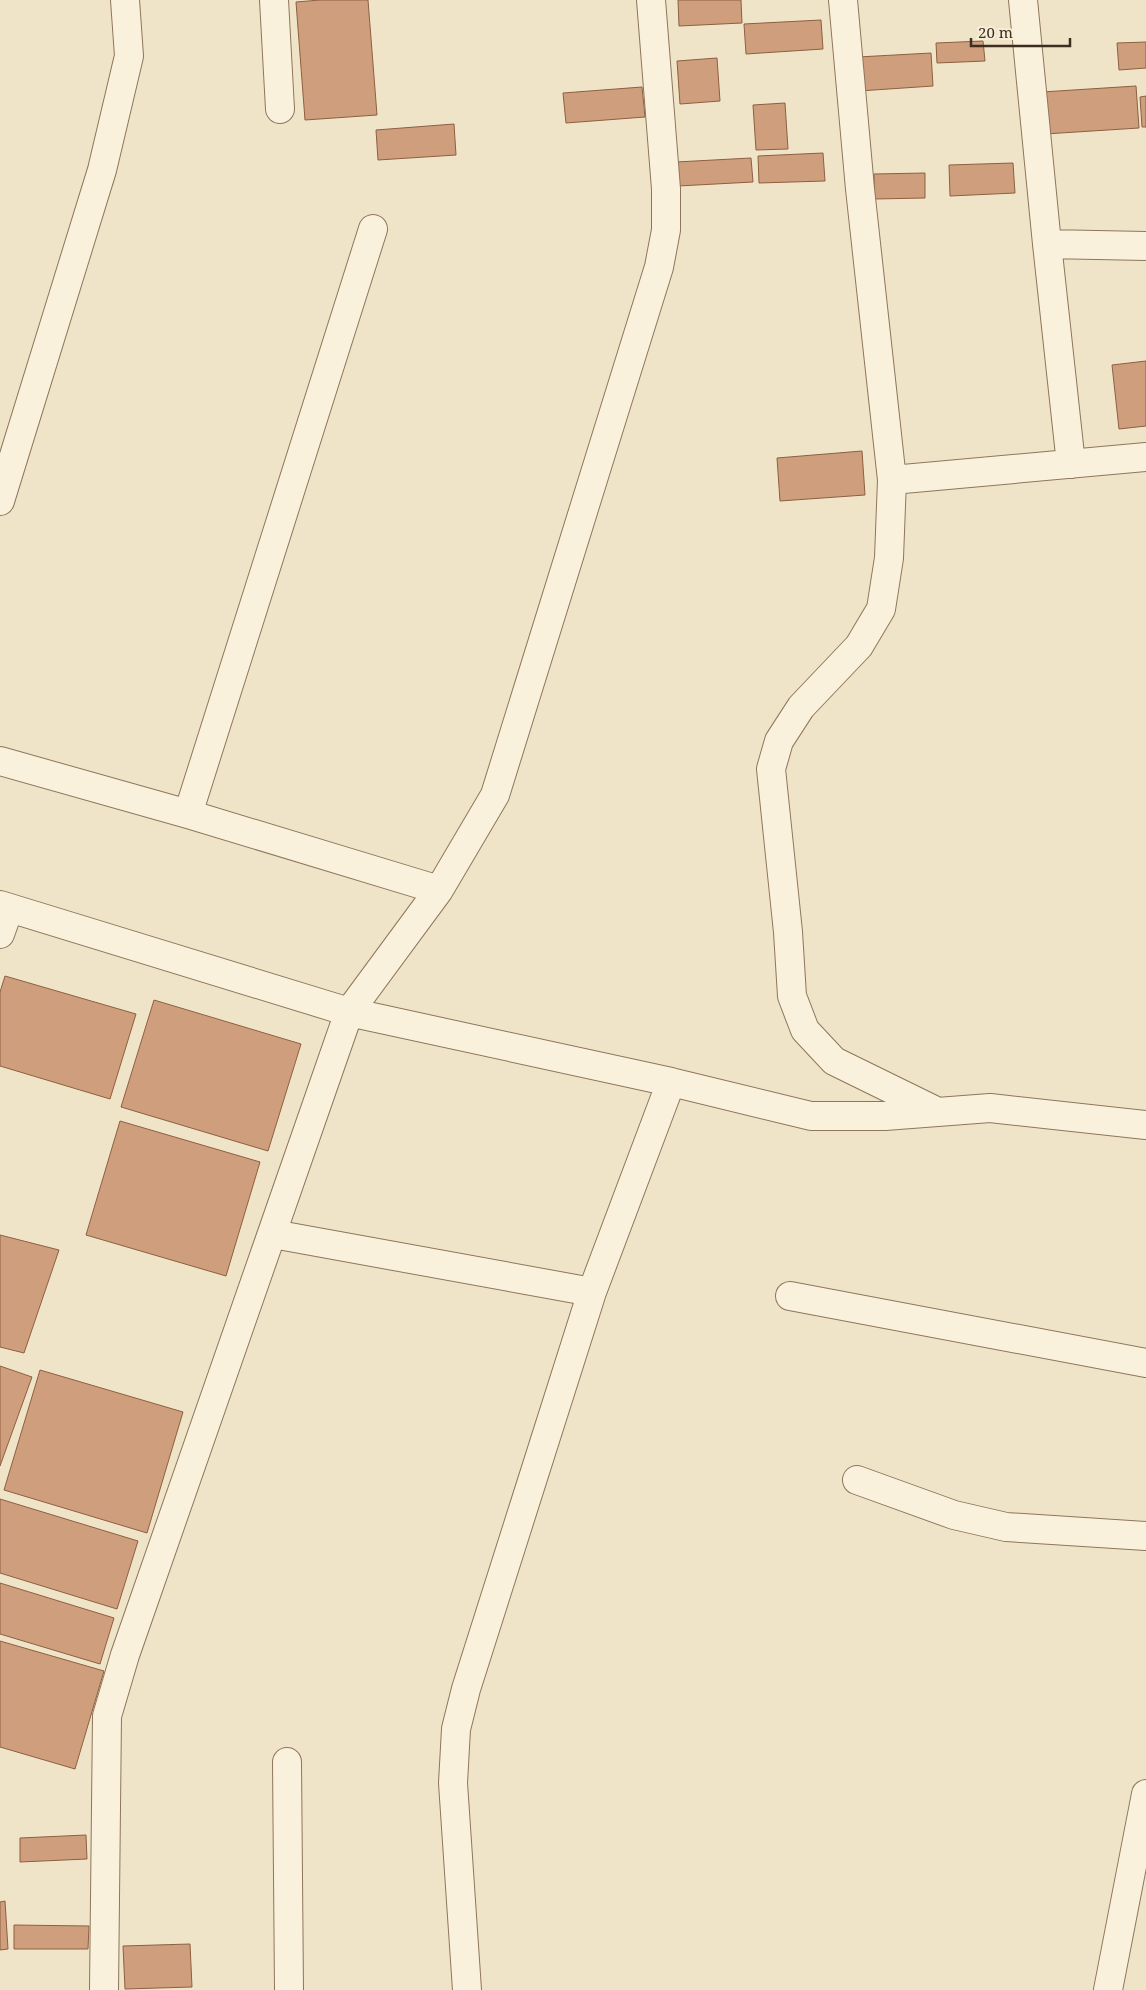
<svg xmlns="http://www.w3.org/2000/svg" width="1146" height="1990" font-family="'Noto Serif',serif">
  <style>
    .building { fill: #cf9f7d; stroke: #8d5f41 }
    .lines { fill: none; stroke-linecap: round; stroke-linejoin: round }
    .minor-casing { stroke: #8d765c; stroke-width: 30 }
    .minor { stroke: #faf1dc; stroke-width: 28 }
  </style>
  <rect width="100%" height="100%" fill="#f0e4c8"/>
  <path class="building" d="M320,0H368L377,115L305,120L296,2Z
    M678,0H741L742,23L679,26Z
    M821,20L823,49L746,54L744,24Z
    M983,41L985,61L937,63L936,43Z
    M1146,42V68L1119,70L1117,43Z
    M931,53L933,86L859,91L858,57Z
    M717,58L720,101L680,104L677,61Z
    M1136,86L1139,128L1045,134L1042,92Z
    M642,87L645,117L566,123L563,93Z
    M1146,96V127H1142L1140,97Z
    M785,103L788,149L756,150L753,105Z
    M454,124L456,155L378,160L376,130Z
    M823,153L825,181L759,183L758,156Z
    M751,158L753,182L678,186L676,162Z
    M1013,163L1015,193L950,196L949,165Z
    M925,173V198L874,199V174Z
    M1146,361V426L1119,429L1112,365Z
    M862,451L865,495L780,501L777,458Z
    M5,976L136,1014L110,1099L0,1066V992Z
    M154,1000L301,1044L268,1151L121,1107Z
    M120,1121L260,1162L226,1276L86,1235Z
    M0,1235L59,1250L24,1353L0,1347Z
    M0,1366L32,1377L0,1466Z
    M40,1370L183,1412L147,1533L4,1490Z
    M0,1499L138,1541L117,1609L0,1573Z
    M0,1583L114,1618L100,1664L0,1634Z
    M0,1641L104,1671L75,1769L0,1747Z
    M86,1835L87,1859L20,1862V1838Z
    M5,1901L8,1949L0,1950V1902Z
    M14,1925L89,1926L88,1949H14Z
    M190,1944L192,1987L125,1989L123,1946Z"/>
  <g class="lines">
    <defs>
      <path id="minor" d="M274,0L280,109
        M843,0L860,189L892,480L1146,457
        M1023,0L1047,244L1146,246
        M1047,244L1071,464
        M892,480L889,558L881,609L859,646L801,707L779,741L771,769L788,932L792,996L805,1030L834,1061L936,1111
        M0,501L102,170L129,56L125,0
        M0,761L188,814L439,890
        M188,814L373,229
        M0,905L349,1012L671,1082
        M0,934L9,909
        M273,1234L592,1292
        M790,1296L1146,1363
        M857,1480L954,1515L1006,1527L1146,1536
        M287,1762L289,1990
        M104,1990L107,1716L125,1655L349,1012L439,890L495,795L659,267L666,230V189L651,0
        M467,1990L453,1783L456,1729L466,1689L592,1292L671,1082L811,1116H885L990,1108L1146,1125
        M1108,1990L1146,1794"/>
    </defs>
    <use href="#minor" class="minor-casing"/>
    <use href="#minor" class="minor"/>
  </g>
  <path d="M971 38v8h99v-8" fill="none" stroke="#3d2e20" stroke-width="2.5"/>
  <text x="978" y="38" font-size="15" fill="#3d2e20" stroke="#f7eed8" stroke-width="4" paint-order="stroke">20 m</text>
</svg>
